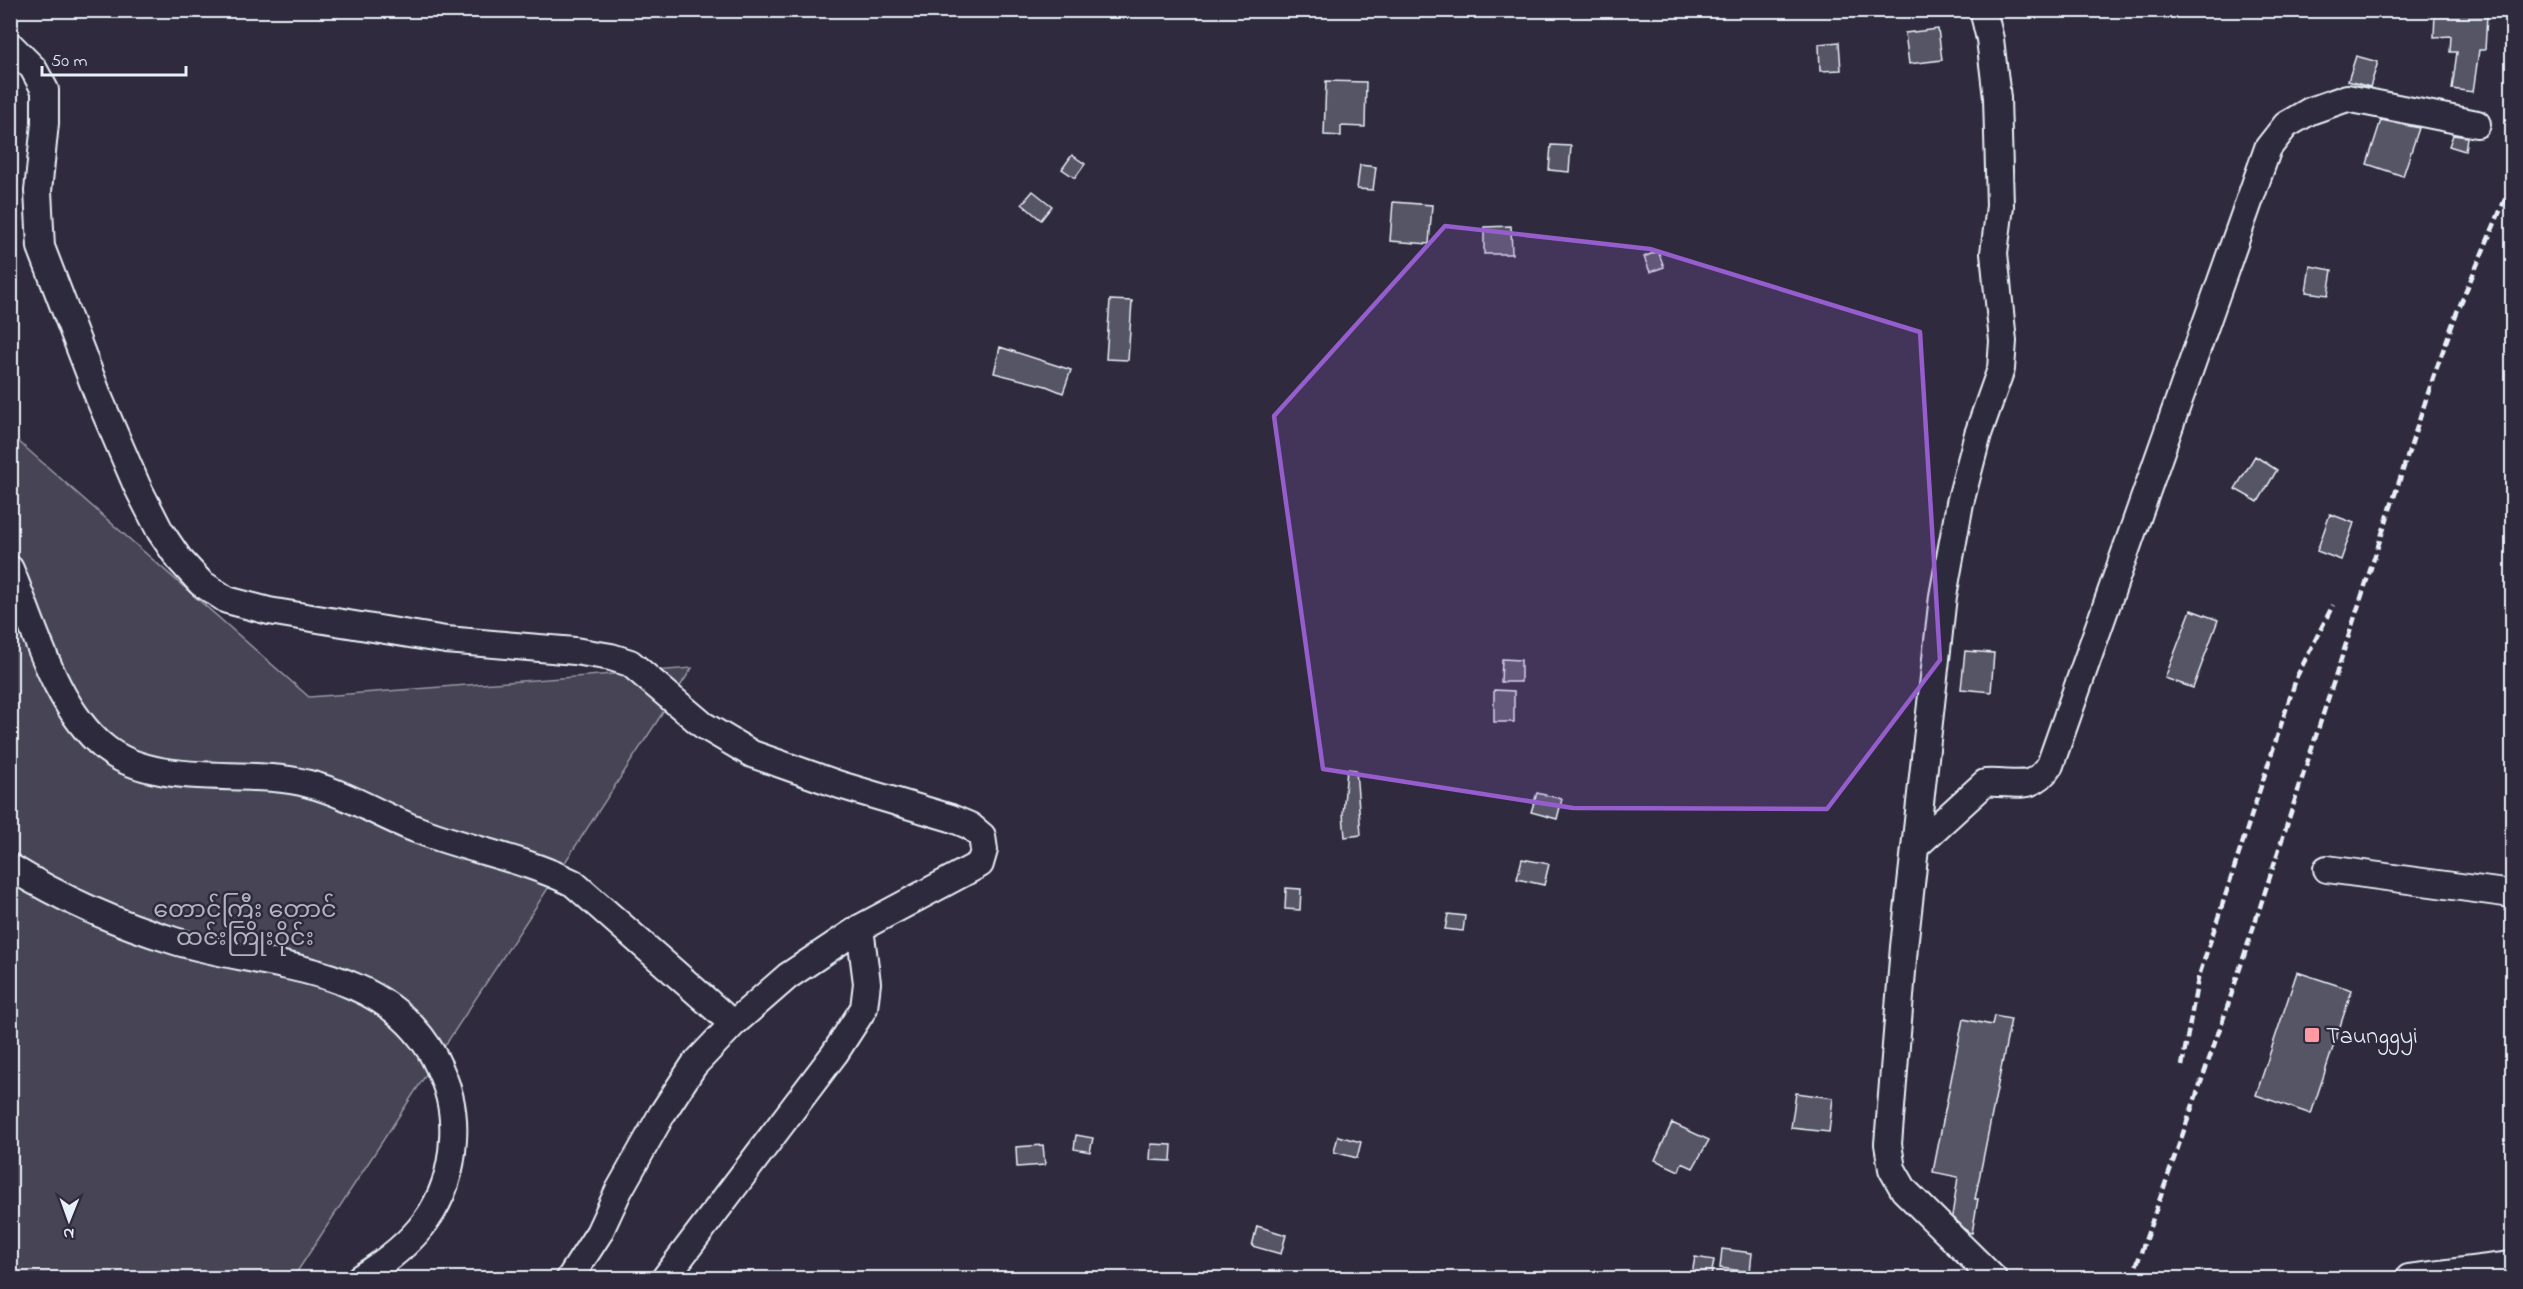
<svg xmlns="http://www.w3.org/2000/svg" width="2523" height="1289" font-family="'Indie Flower','Noto Sans Myanmar',sans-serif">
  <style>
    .green { fill: #464455; stroke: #979aa6; stroke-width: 1.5 }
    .building { fill: #575565; stroke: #e8f1f8; stroke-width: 1.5 }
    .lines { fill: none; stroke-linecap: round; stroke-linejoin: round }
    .minor-casing { stroke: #e8f1f8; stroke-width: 30 }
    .minor { stroke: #2f2a3d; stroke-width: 26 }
    .rail { stroke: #e8f1f8; stroke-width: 4.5; stroke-dasharray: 9 4.5; stroke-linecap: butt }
    .marked { fill: #965dcd; fill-opacity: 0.2; stroke: #965dcd; stroke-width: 4.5; stroke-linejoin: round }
    .poi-dot { fill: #ff9aa2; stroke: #2f2a3d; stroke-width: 2 }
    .labels { text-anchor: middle; stroke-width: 5; stroke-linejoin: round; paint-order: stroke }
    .park-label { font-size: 24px; fill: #afb4bf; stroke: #2f2a3d }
    .poi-label { font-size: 24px; fill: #e8f1f8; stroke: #2f2a3d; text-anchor: start }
  </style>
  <rect width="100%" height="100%" fill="#2f2a3d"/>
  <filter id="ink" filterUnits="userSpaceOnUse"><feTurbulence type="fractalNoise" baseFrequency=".0167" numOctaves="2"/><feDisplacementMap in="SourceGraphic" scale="12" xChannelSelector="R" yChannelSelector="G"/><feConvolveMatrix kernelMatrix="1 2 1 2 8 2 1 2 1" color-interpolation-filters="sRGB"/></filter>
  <g filter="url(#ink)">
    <path class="green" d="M10,434L309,697L692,668L293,1278H11Z"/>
    <path class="building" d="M2435,13L2487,15L2485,50H2479L2473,92L2452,89L2457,52H2450L2451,36L2434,37Z
      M1938,29L1942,60L1909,64L1905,33Z
      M1839,42L1841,70L1820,71L1819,44Z
      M2356,56L2378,62L2370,87L2348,81Z
      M1326,81L1366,82L1365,127L1341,126V136L1324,135Z
      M2381,120L2419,128L2403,176L2367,164Z
      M2453,135L2467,137L2465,151L2449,146Z
      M1551,145L1571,146L1569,172L1549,170Z
      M1072,155L1085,164L1075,178L1062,169Z
      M1360,165L1376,167L1373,190L1357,189Z
      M1033,191L1052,206L1041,220L1022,204Z
      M1393,202L1432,205L1429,244L1390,241Z
      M1511,226L1512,254H1484V227Z
      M1658,251L1664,267L1650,272L1644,257Z
      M2310,266L2332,270L2328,295L2306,292Z
      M1110,300L1132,301L1128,360L1106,359Z
      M1000,347L1071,370L1063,393L1046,386L994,373Z
      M2255,456L2277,470L2258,502L2235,489Z
      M2330,514L2354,523L2341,560L2317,551Z
      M2191,610L2218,620L2193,688L2165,678Z
      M1965,651L1994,653L1991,692L1961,689Z
      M1502,659L1521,660V682H1501Z
      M1494,690L1514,691V722H1494Z
      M1347,769L1356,770L1361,835L1345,837L1343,814Z
      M1537,793L1562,799L1557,819L1531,812Z
      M1522,859L1549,864L1544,885L1517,879Z
      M1286,888L1301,889L1300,910L1285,909Z
      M1448,914L1465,916L1463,931L1445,929Z
      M2297,972L2352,990L2311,1114L2256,1095Z
      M1994,1016L2011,1019L1975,1199H1978L1972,1233L1968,1232L1952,1216L1958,1177L1933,1172L1963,1019L1992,1025Z
      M1796,1093L1833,1098L1829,1132L1791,1128Z
      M1672,1123L1709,1140L1693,1168L1682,1163L1679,1171L1655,1160Z
      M1076,1135L1093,1138L1090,1152L1074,1149Z
      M1338,1136L1361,1142L1357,1158L1334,1152Z
      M1151,1144L1172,1145L1171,1161L1150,1160Z
      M1043,1145L1045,1165L1017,1167L1016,1147Z
      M1257,1226L1286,1235L1281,1254L1252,1246Z
      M1722,1249L1752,1253L1750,1272L1720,1268Z
      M1695,1257L1714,1260L1711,1277L1692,1274Z"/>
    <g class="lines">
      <defs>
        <path id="minor" d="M1983,10L1990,39L1997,98L2000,206L1994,253L2003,341L2001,369L1978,434L1960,503L1943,596L1904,947L1888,1144L1892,1169L1904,1190L1993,1278
          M10,45L33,68L45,90V123L38,191L41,247L99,398L137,486L160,531L179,559L201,583L227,600L269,611L446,640L575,651L611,657L630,663L703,725L752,754L840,785L951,818L970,826L982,836L984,850L980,864L860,928L788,976L733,1024L694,1065L662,1114L618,1192L599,1233L570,1278
          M10,569C34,626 55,708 105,748C158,790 247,767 309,784C348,794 381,816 418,830C469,850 523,858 573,883L733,1024
          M1915,847L1985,783C2014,781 2032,793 2050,765L2268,148L2286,125L2310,111L2347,98L2477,124
          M10,867C64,900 115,923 175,941C266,969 382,962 434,1057C448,1084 455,1109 453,1139C450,1207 414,1244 360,1278
          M2327,869L2512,894
          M665,1278L835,1053L864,1008L867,983L860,928
          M2409,1278L2512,1265"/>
      </defs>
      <use href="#minor" class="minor-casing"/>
      <use href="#minor" class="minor"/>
      <path class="rail" d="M2182,1066L2198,979L2297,676L2333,605
        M2132,1278L2225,1014L2433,378L2457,312L2512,183"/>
    </g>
  </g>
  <path class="marked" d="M1445,226L1650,249L1920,332L1940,660L1827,809L1573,808L1323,769L1274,416Z"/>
  <rect class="poi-dot" x="2304" y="1027" width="16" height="16" rx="3"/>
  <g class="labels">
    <g class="park-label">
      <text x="245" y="917">တောင်ကြီး တောင်<tspan x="245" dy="28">ထင်းကြိုးဝိုင်း</tspan></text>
    </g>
    <g class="poi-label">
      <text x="2326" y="1043">Taunggyi</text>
    </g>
  </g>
  <rect width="2523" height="1289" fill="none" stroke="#2f2a3d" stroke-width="36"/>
  <rect x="18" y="18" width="2487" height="1253" fill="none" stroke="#e8f1f8" stroke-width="2" filter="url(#ink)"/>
  <g transform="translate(69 1220) rotate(181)" stroke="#2f2a3d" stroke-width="4.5" paint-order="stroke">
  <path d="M0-4.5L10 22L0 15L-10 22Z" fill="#e8f1f8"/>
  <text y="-9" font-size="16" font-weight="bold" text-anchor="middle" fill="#e8f1f8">N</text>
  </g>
  <path d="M42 66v9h144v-9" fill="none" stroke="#e8f1f8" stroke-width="3"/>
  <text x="51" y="66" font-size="18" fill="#e8f1f8" stroke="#2f2a3d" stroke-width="4.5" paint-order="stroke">50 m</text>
</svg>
